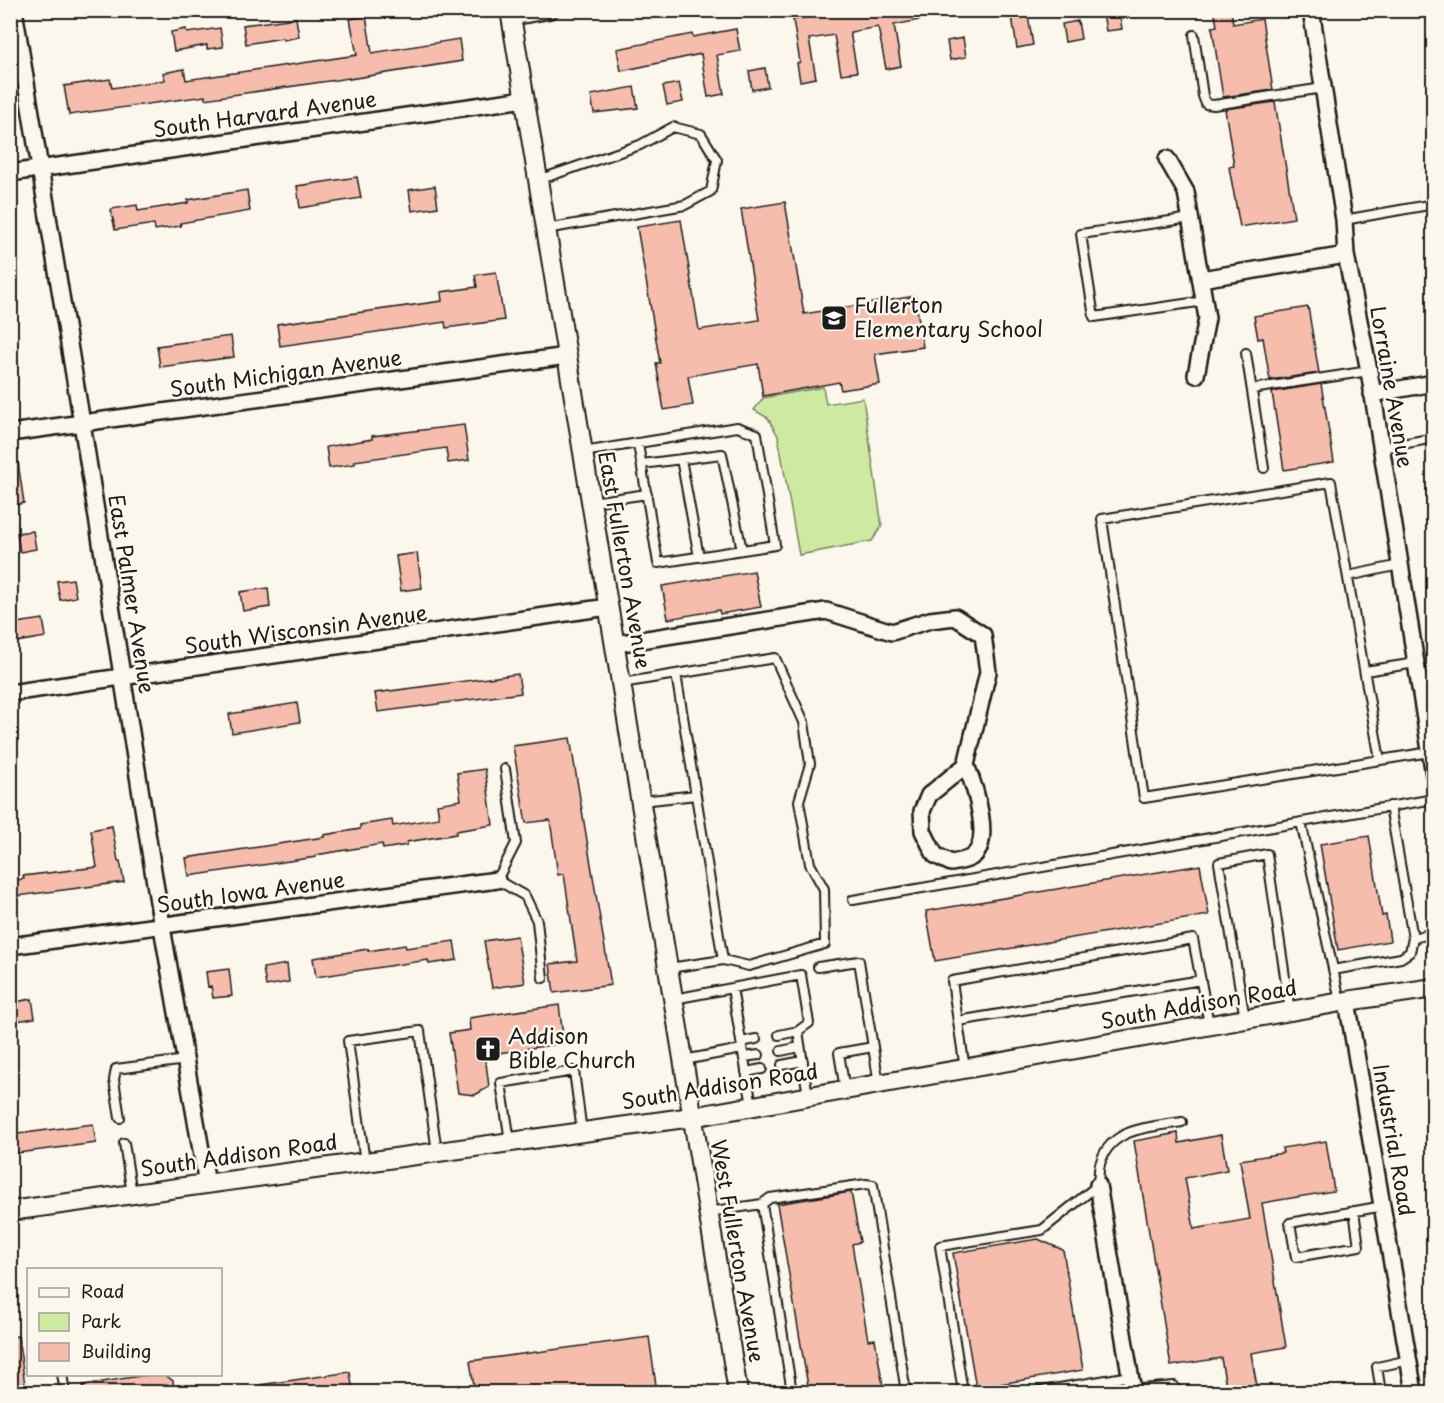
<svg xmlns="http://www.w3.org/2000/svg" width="1444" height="1403" font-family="'Playpen Sans',sans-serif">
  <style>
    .green { fill: #ceeaa1; stroke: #75835e; stroke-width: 1.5 }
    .building { fill: #f6bdad; stroke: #1c1c1c; stroke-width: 1.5 }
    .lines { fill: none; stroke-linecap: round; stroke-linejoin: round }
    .service-casing { stroke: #1c1c1c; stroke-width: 12 }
    .minor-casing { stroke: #1c1c1c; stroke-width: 20 }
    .tertiary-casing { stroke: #1c1c1c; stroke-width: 22 }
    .service { stroke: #fbf7ec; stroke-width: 8 }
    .minor { stroke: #fbf7ec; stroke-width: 15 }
    .tertiary { stroke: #fbf7ec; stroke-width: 18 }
    .labels { text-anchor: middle; stroke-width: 5; stroke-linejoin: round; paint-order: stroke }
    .street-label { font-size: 21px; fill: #1c1c1c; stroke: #fbf7ec }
    .poi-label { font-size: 21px; fill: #1c1c1c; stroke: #fbf7ec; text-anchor: start }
  </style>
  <rect width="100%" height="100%" fill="#fbf7ec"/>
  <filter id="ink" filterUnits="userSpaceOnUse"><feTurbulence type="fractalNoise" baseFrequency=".0167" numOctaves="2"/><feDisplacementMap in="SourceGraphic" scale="12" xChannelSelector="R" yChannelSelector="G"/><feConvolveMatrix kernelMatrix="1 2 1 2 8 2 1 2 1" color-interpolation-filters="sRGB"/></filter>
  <g filter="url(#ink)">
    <path class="green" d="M823,387L826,404L863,398L882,526L872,541L799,555L778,436L768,418L754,410L763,398Z"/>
    <path class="building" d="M844,10H935V17L894,25L901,66L886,69L878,27L850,32L857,72L841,74L834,35L809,39L816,78L800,81L797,63L800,62L793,20Z
      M1011,10H1027L1033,45L1017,48Z
      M1119,10L1122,29L1106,31L1103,13Z
      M1214,10H1231L1233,24L1262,19L1273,90L1223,97L1212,27L1217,26Z
      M366,16L372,53L459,39L462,61L349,79V78L205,99V96L69,115L64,86L110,79L112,88L165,80L163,73L184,69L186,80L357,55L350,19Z
      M296,18L299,37L283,40V38L246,44L243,25Z
      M1078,21L1081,39L1065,42L1062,24Z
      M220,28L223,47L207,49V45L174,51L171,32L186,29L187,33Z
      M736,29L740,51L717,55L724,94L708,97L701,54L621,71L617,49L692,34L693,37Z
      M963,38L966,57L950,60L947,41Z
      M765,68L768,87L752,90L749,71Z
      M679,83L683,102L667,105L663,86Z
      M634,87L638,108L594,113L591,95Z
      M1275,102L1294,218L1240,227L1229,167L1234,166L1225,109Z
      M357,177L361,198L300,208L297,186Z
      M435,186L438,207L412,211L409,190Z
      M247,190L250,211L180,223L181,226L155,230L154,224L115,230L111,209L137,205L138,211L188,203V200Z
      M785,202L804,314L915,296L923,347L875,354L880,384L841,390L839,382L763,396L758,364L688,376L693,405L664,410L656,363H660L637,227L681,220L699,330L759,320L741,209Z
      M496,272L504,320L446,328L445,322L280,346L277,324L442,301L441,292L477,287L475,275Z
      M1308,307L1319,373L1270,380L1263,338L1258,339L1254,316Z
      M231,336L234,357L160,367L157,346Z
      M1321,384L1334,462L1284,470L1272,392Z
      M464,425L469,460L448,463L446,448L354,461L355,464L329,468L326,447L372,439V436Z
      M18,462L24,503L10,506V463Z
      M33,531L36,549L20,552L17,533Z
      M417,553L422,588L401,591L396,556Z
      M754,571L761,607L720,614L719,610L668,619L662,586Z
      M73,579L76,597L60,600L57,581Z
      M268,588L270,607L243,611L240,592Z
      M43,619L46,637L10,643V624Z
      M518,674L521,693L378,712L375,693Z
      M297,703L300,722L232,733L229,714Z
      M570,738L611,985L554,993L550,964L577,961L564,874L558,875L550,820L526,823L513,746Z
      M485,769L493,825L456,831V834L407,842V845L383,849L382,844L316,855V857L189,876L186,858L324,837V835L360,829V825L392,820L393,826L439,818L437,804L461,800L457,773Z
      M112,826L118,861H120L124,882L10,897V881L24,879L23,876L97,867L91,830Z
      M1369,836L1382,916L1386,915L1390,941L1338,950L1320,844Z
      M1200,865L1209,915L935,961L926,911Z
      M517,936L525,983L492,988L484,941Z
      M454,941L457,960L429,964L428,960L316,977L313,958L368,949V951L405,945L406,948Z
      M287,964L289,982L266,986L263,968Z
      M229,969L232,996L213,998L211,986L208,987L206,972Z
      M32,999L35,1018L10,1022V1003Z
      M559,1005L564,1043L485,1055L489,1087L475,1095L458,1093L449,1033L470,1030L469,1018Z
      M93,1124L96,1143L10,1154V1135Z
      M1178,1133L1179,1143L1221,1135L1227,1170L1185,1178L1194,1229L1250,1219L1240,1160L1283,1153L1282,1148L1326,1141L1334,1191L1262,1203L1286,1347L1251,1353L1258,1392H1227L1221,1358L1171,1366L1134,1141Z
      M851,1192L860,1242L852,1244L868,1340L875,1339L884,1392H809L777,1204Z
      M1038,1239L1063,1250L1083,1370L976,1388L953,1253Z
      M18,1336L26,1392H10V1337Z
      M649,1337L657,1392H475L470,1361Z
      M350,1372L353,1392H261L260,1385Z
      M152,1374H164L173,1381L174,1392H84L83,1385Z"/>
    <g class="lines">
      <defs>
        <path id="service" d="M1194,35L1203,96L1206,104L1214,105L1323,88
          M538,180L640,145L673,127L701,134L717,160L711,191L685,205L546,229
          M1191,218L1081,234L1094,317L1205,301
          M1344,220L1434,204
          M1246,353L1264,468
          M1252,389L1369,371
          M1381,448L1434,438
          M583,452L737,427L757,434L775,545L658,563L638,444
          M681,459L699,557
          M642,464L722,454L742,550
          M592,502L647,494
          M1348,576L1400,565
          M1365,671L1416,663
          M676,674L775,658L804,722L810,764L799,801L810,864L824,889L825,944L749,966L723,960
          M622,683L676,674L723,960L669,968
          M1380,760L1331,482L1102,519L1144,798L1430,752
          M505,769L516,843L497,880L525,896L537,921L543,978
          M642,801L696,795
          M1301,822L1340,1001
          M853,900L1434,799
          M1413,938L1434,933
          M818,967L859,961L879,1084
          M1333,970L1401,958L1410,952L1413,938L1390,806
          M732,988L752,1106
          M674,999L801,975L809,1023L798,1031L808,1096
          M1245,1019L1219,863L1267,854L1290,1011
          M958,1021L1201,980
          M779,1035L798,1031
          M741,1042L756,1039
          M781,1051L800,1047
          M744,1057L759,1055
          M684,1060L742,1049
          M782,1065L803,1061
          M965,1069L952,981L1193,939L1209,1024
          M746,1072L762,1069
          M845,1090L839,1053L873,1047
          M120,1118L114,1080L116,1069L186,1060
          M510,1141L501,1083L574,1071L582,1132
          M124,1143L132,1194
          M365,1162L348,1041L420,1031L437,1152
          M762,1204L792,1392
          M1354,1211L1359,1246L1296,1257L1290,1223L1383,1206
          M708,1212L762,1204L770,1198L866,1184L873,1185L906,1392
          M62,1374L65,1392
          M1132,1390L1174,1386L1175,1392
          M963,1392L940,1246L1042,1230L1098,1185C1099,1178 1098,1168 1101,1161C1112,1127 1152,1127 1182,1122
          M1036,1392L1130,1376
          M1381,1392L1377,1367L1409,1360"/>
        <path id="minor" d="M14,10L82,423L162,927L207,1184
          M1311,10L1344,220L1346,255L1369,371L1434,775
          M511,17L550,10
          M1167,159L1186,192L1207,318L1196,375
          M10,173L525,99
          M1201,279L1346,255
          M1372,394L1434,383
          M10,433L567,356
          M615,644L826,611L892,632L930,620L955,617L983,635L988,672L966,765
          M10,693L608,607
          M966,765C974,785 995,845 970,858C964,861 957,862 951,863L935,855L923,831L922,811L929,795Z
          M10,946L497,880
          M1347,1001L1414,1392
          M1098,1185L1133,1392"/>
        <path id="tertiary" d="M510,10L738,1392
          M10,1211L692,1117L1347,1001L1434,988"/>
      </defs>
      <use href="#service" class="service-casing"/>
      <use href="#minor" class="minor-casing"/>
      <use href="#tertiary" class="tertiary-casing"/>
      <use href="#service" class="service"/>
      <use href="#minor" class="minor"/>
      <use href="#tertiary" class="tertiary"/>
    </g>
  </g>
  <defs>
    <symbol id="school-square" viewBox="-11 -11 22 22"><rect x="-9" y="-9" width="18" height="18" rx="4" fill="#1c1c1c" stroke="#fbf7ec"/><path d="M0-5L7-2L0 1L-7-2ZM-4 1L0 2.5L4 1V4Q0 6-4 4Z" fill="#fff"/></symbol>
    <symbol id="church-square" viewBox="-11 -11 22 22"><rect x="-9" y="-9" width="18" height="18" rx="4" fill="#1c1c1c" stroke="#fbf7ec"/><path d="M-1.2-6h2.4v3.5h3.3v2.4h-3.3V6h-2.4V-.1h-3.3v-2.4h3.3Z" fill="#fff"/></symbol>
  </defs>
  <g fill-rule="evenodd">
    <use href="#school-square" x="819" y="303" width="30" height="30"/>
    <use href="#church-square" x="473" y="1034" width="30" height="30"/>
  </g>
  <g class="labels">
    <g class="street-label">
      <text transform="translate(265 115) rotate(-8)" y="7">South Harvard Avenue</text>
      <text transform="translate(286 374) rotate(-8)" y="7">South Michigan Avenue</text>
      <text transform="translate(1391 387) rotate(80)" y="7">Lorraine Avenue</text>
      <text transform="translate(624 560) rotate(80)" y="7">East Fullerton Avenue</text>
      <text transform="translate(131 594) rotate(81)" y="7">East Palmer Avenue</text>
      <text transform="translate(306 630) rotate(-8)" y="7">South Wisconsin Avenue</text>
      <text transform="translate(251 893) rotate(-8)" y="7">South Iowa Avenue</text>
      <text transform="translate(1199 1005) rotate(-10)" y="7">South Addison Road</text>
      <text transform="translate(720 1087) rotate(-9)" y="7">South Addison Road</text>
      <text transform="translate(1393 1140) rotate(80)" y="7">Industrial Road</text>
      <text transform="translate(239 1156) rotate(-8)" y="7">South Addison Road</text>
      <text transform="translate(737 1251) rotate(80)" y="7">West Fullerton Avenue</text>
    </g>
    <g class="poi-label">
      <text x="854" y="313">Fullerton<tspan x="854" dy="24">Elementary School</tspan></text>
      <text x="508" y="1044">Addison<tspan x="508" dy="24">Bible Church</tspan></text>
    </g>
  </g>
  <rect width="1444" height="1403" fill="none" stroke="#fbf7ec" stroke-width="36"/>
  <rect x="18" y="18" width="1408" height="1367" fill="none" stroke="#1c1c1c" stroke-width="2" filter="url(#ink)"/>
  <rect x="27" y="1268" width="195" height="108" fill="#fbf7ec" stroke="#a29f99" stroke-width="1.5"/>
  <rect x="39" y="1288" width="30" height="9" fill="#fbf7ec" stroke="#a29f99" stroke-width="1.5"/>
  <text x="81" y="1298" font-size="18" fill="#1c1c1c">Road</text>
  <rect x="39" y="1313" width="30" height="18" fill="#ceeaa1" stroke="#a29f99" stroke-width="1.5"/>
  <text x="81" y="1328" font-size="18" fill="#1c1c1c">Park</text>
  <rect x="39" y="1343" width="30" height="18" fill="#f6bdad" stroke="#a29f99" stroke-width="1.5"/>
  <text x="81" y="1358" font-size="18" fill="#1c1c1c">Building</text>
</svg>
